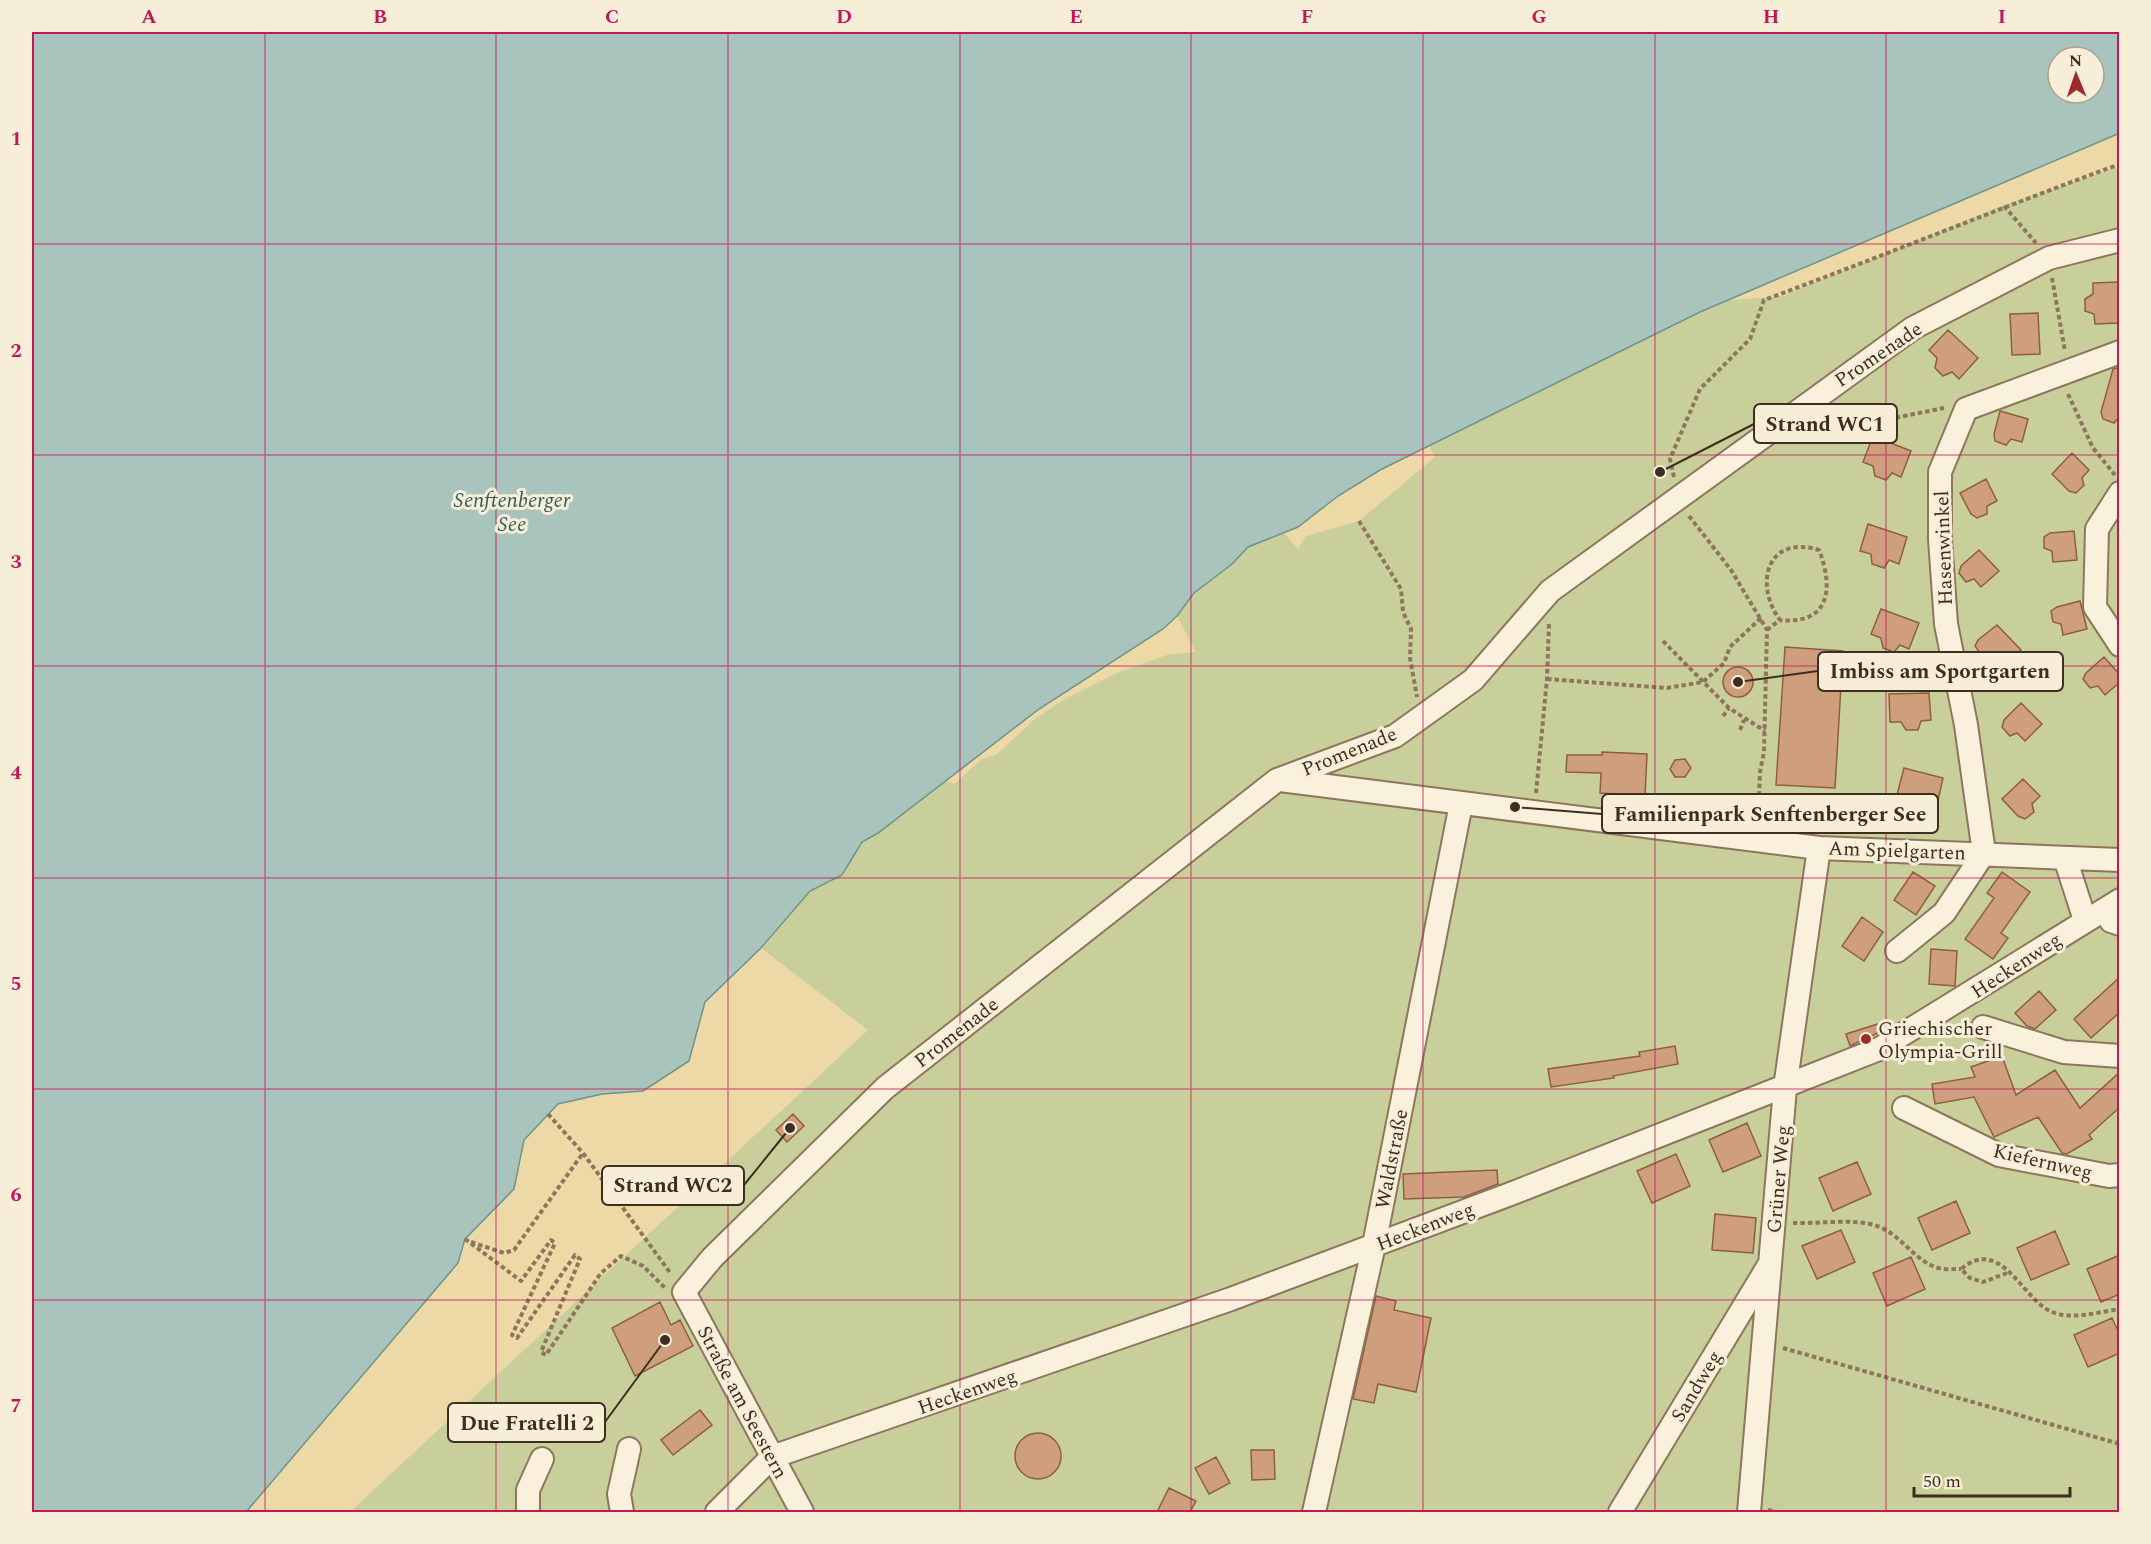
<svg xmlns="http://www.w3.org/2000/svg" width="2151" height="1544" font-family="Spectral,serif">
  <style>
    .green { fill: #c9cf9b }
    .sand { fill: #ecd9a5 }
    .water { fill: #a9c4bc; stroke: #6f938a; stroke-width: 1.5; fill-rule: evenodd }
    .building { fill: #cf9f7d; stroke: #8d5f41; stroke-width: 1.5 }
    .lines { fill: none; stroke-linecap: round; stroke-linejoin: round }
    .minor-casing { stroke: #8d765c; stroke-width: 26 }
    .path { stroke: #8d765c; stroke-width: 4; stroke-dasharray: 4.5 3; stroke-linecap: butt }
    .minor { stroke: #faf1dc; stroke-width: 22 }
    .grid { fill: none; stroke: #c2185b; stroke-width: 1.5; stroke-opacity: 0.55 }
    .poi-dot { fill: #9e2a2b; stroke: #f7eed8; stroke-width: 2 }
    .labels { text-anchor: middle; stroke-width: 6; stroke-linejoin: round; paint-order: stroke }
    .street-label { font-size: 20px; fill: #3d2e20; stroke: #f7eed8 }
    .poi-label { font-size: 20px; fill: #3d2e20; stroke: #f7eed8; text-anchor: start }
    .water-label { font-size: 21px; font-style: italic; fill: #2f5d5a; stroke: #f7eed8 }
    .leader { fill: none; stroke: #3d2e20; stroke-width: 2 }
    .callout-dot { fill: #3d2e20; stroke: #f7eed8; stroke-width: 2 }
    .callout { fill: #f7eed8; stroke: #3d2e20; stroke-width: 2 }
    .callout-label { font-size: 21px; text-anchor: middle; font-weight: bold; fill: #3d2e20 }
    .neatline { fill: none; stroke: #c2185b; stroke-width: 2 }
    .grid-label { font-size: 20px; text-anchor: middle; font-weight: bold; fill: #c2185b }
  </style>
  <rect width="100%" height="100%" fill="#f0e4c8"/>
  <path class="green" d="M2119,133V1512H246L457,1263L465,1239L514,1189L524,1140L558,1104L602,1094L643,1091L810,891L842,875L862,842L878,833L1039,709L1163,629L1177,616L1194,593L1232,564L1248,547L1298,527L1338,496L1380,470L1700,312Z"/>
  <path class="sand" d="M2119,133V167L2004,205L1782,296L1731,300L1875,235Z
    M1429,446L1435,457L1359,521L1306,536L1298,549L1284,533C1305,524 1320,508 1338,495C1366,476 1398,461 1429,446Z
    M1177,616L1196,652L1167,655L1117,673L1065,699L1036,718L996,755L982,759L954,784L945,780L1039,709L1127,653Z
    M761,948L868,1030L350,1512H246L457,1263L465,1239L514,1189L524,1140L558,1104L602,1094L643,1091L689,1061L705,1002Z"/>
  <path class="water" d="M32,32H2119L2120,133L1700,312L1380,470L1338,496L1298,527L1248,547L1232,564L1194,593L1177,616L1163,629L1039,709L878,833L862,842L842,875L810,891L761,948L705,1002L689,1061L643,1091L602,1094L558,1104L524,1140L514,1189L465,1239L458,1263L246,1512H32ZM2058,57H2094V93H2058Z"/>
  <path class="building" d="M2120,282V323L2095,324L2094,314L2085,311V299L2093,294V283Z
    M2038,313L2040,354L2012,355L2010,314Z
    M1948,330L1978,358L1959,379L1952,372L1943,376L1935,368L1937,358L1929,350Z
    M2120,367V416L2114,423L2103,419L2101,412L2113,369Z
    M2000,411L2028,419L2022,442L2011,439L2006,445L1995,441L1994,434Z
    M1873,436L1911,451L1901,477L1892,473L1886,480L1875,476L1873,466L1863,462Z
    M2072,453L2089,470L2082,478L2084,485L2076,493L2069,491L2052,474Z
    M1986,479L1997,501L1987,506V514L1977,518L1971,514L1960,493Z
    M1868,524L1907,537L1899,564L1889,560L1884,568L1872,564L1871,554L1860,551Z
    M2074,531L2077,560L2053,562L2052,551L2044,548V537L2050,533Z
    M1979,550L1999,571L1981,587L1974,579L1966,582L1959,573L1961,566Z
    M2080,601L2087,629L2063,635L2061,624L2053,622L2051,611L2057,607Z
    M1881,609L1919,623L1909,649L1900,645L1894,652L1883,648L1881,638L1871,634Z
    M1997,625L2021,650L2004,666L1990,654L1982,656L1975,646L1978,640Z
    M1785,647L1843,651L1835,788L1776,785Z
    M2104,657L2120,675V682L2105,695L2098,686L2090,688L2083,679L2086,673Z
    M1723 682a15 15 0 1 1 30 0a15 15 0 1 1-30 0Z
    M1929,693L1931,720L1921,721L1918,730H1906L1901,722H1890L1889,694Z
    M2021,703L2042,724L2025,741L2017,733L2010,736L2002,727L2004,720Z
    M1602,752L1647,754L1645,796L1600,793L1601,773L1566,772L1567,755H1602Z
    M1685,759L1691,768L1685,777H1675L1670,769L1675,760Z
    M1904,768L1943,778L1937,805L1927,803L1922,810L1910,807L1908,798L1897,795Z
    M2023,779L2040,796L2032,804L2034,812L2025,819L2018,816L2002,799Z
    M1913,872L1935,886L1916,915L1894,900Z
    M2002,872L2030,892L2001,933L2008,938L1993,959L1965,939L1994,898L1987,893Z
    M1862,917L1883,932L1864,961L1842,946Z
    M1931,949L1957,951L1955,986L1929,984Z
    M2120,977V1012L2091,1038L2074,1019Z
    M2039,991L2056,1010L2035,1029L2027,1026L2015,1013Z
    M1881,1023L1884,1030L1850,1046L1846,1034Z
    M1675,1046L1678,1064L1613,1076L1614,1078L1551,1087L1548,1069L1640,1056L1639,1052Z
    M2002,1056L2016,1095L2055,1070L2080,1108L2120,1072V1107L2089,1135L2092,1139L2067,1154L2062,1153L2038,1117L1994,1137L1974,1097L1935,1104L1932,1084L1975,1077L1971,1067Z
    M793,1114L804,1126L787,1142L776,1130Z
    M1747,1123L1761,1156L1723,1172L1709,1140Z
    M1676,1154L1690,1186L1652,1203L1637,1171Z
    M1857,1162L1871,1194L1833,1211L1819,1178Z
    M1497,1170L1498,1184L1464,1197L1404,1199L1403,1174Z
    M1956,1201L1970,1233L1932,1250L1918,1218Z
    M1715,1214L1756,1218L1753,1253L1712,1250Z
    M1841,1230L1855,1262L1817,1279L1802,1246Z
    M2055,1231L2069,1264L2031,1280L2017,1248Z
    M2120,1255V1294L2101,1302L2087,1269Z
    M1911,1257L1925,1289L1887,1306L1873,1273Z
    M1376,1296L1396,1301L1394,1310L1431,1318L1416,1392L1378,1384L1374,1403L1353,1399Z
    M660,1302L671,1325L680,1320L693,1346L635,1376L612,1328Z
    M2112,1318L2120,1335V1353L2088,1367L2074,1335Z
    M700,1410L712,1425L673,1455L661,1440Z
    M1015 1456a23 23 0 1 1 46 0a23 23 0 1 1-46 0Z
    M1251,1450H1274L1275,1479L1252,1480Z
    M1216,1457L1230,1483L1209,1494L1195,1468Z
    M1169,1488L1196,1501L1190,1512H1157Z"/>
  <g class="lines">
    <defs>
      <path id="minor" d="M2120,493L2097,529L2095,607L2120,645
        M1280,780L1819,848L2120,860
        M2065,858L2085,920
        M2111,921L2120,924
        M1897,951L1944,913L1984,853L1966,725L1946,624L1940,539V472L1966,409L2120,352
        M1983,1027L2064,1052L2120,1056
        M1904,1108L1999,1155L2109,1176L2120,1175
        M528,1512V1490L542,1459
        M622,1512L619,1494L629,1449
        M717,1512L772,1457L1231,1299L1513,1193L1879,1049L2120,900
        M802,1512L684,1292L712,1258L885,1088L1277,780L1395,736L1473,680L1550,591L1913,328L2049,258L2120,240
        M1314,1512L1374,1245L1461,804
        M1620,1512L1769,1265
        M1749,1512L1785,1088L1819,848"/>
    </defs>
    <use href="#minor" class="minor-casing"/>
    <path class="path" d="M2004,206L2036,243
      M2052,278L2065,351
      M2068,394L2093,448L2115,475
      M1810,428L1833,436L1862,431L1899,417L1944,408
      M1674,477L1670,459L1700,389L1750,339L1764,300C1883,256 2000,208 2120,164
      M1689,516L1731,570L1767,630L1764,752L1760,772L1758,822
      M1359,521L1401,589L1403,612L1411,629L1410,658L1417,697
      M1767,630L1780,620C1754,585 1766,534 1819,550C1834,588 1830,625 1780,620
      M1663,641L1729,708L1765,731
      M1547,679L1667,688L1703,682L1724,663L1730,647L1761,618
      M1723,716L1729,708
      M1740,730L1744,720
      M1536,793L1547,679L1549,624
      M548,1114L583,1153L671,1274
      M1793,1223C1818,1224 1855,1218 1877,1226C1901,1234 1914,1261 1938,1268C1945,1270 1954,1269 1961,1269
      M465,1239L521,1281L551,1240L555,1243L512,1335L517,1338L575,1255L580,1259L541,1352L546,1355L601,1273L621,1256L643,1266L665,1288
      M471,1242L504,1253L514,1250L583,1153
      M2007,1273L1983,1282L1970,1278L1961,1269C2001,1236 2021,1297 2050,1311C2070,1321 2098,1312 2120,1309
      M1783,1348L2120,1444
      M1768,1510L1777,1512"/>
    <use href="#minor" class="minor"/>
  </g>
  <path class="grid" d="M265,32V1512M496,32V1512M728,32V1512M960,32V1512M1191,32V1512M1423,32V1512M1655,32V1512M1886,32V1512M32,244H2120M32,455H2120M32,666H2120M32,878H2120M32,1089H2120M32,1300H2120"/>
  <circle class="poi-dot" cx="1866" cy="1039" r="6"/>
  <g class="labels">
    <g class="street-label">
      <text transform="translate(1878 354) rotate(-34)" y="7">Promenade</text>
      <text transform="translate(1943 548) rotate(-92)" y="7">Hasenwinkel</text>
      <text transform="translate(1349 751) rotate(-22)" y="7">Promenade</text>
      <text transform="translate(1897 850) rotate(2)" y="7">Am Spielgarten</text>
      <text transform="translate(2016 965) rotate(-33)" y="7">Heckenweg</text>
      <text transform="translate(956 1032) rotate(-38)" y="7">Promenade</text>
      <text transform="translate(1391 1159) rotate(-79)" y="7">Waldstraße</text>
      <text transform="translate(2043 1161) rotate(13)" y="7">Kiefernweg</text>
      <text transform="translate(1778 1179) rotate(-85)" y="7">Grüner Weg</text>
      <text transform="translate(1425 1226) rotate(-21)" y="7">Heckenweg</text>
      <text transform="translate(1696 1386) rotate(-59)" y="7">Sandweg</text>
      <text transform="translate(967 1391) rotate(-19)" y="7">Heckenweg</text>
      <text transform="translate(743 1402) rotate(62)" y="7">Straße am Seestern</text>
    </g>
    <g class="poi-label">
      <text x="1878" y="1035">Griechischer<tspan x="1878" dy="23">Olympia-Grill</tspan></text>
    </g>
    <g class="water-label">
      <text x="512" y="507">Senftenberger<tspan x="512" dy="24">See</tspan></text>
    </g>
  </g>
  <path class="leader" d="M1660 472L1754 424M1738 682L1818 671M1515 807L1602 814M790 1128L744 1185M665 1340L605 1422"/>
  <g class="callout-dot">
    <circle cx="1660" cy="472" r="6"/>
    <circle cx="1738" cy="682" r="6"/>
    <circle cx="1515" cy="807" r="6"/>
    <circle cx="790" cy="1128" r="6"/>
    <circle cx="665" cy="1340" r="6"/>
  </g>
  <g class="callout">
    <rect x="1754" y="404" width="143" height="39" rx="6"/>
    <rect x="1818" y="652" width="245" height="39" rx="6"/>
    <rect x="1602" y="794" width="336" height="39" rx="6"/>
    <rect x="602" y="1166" width="142" height="39" rx="6"/>
    <rect x="448" y="1403" width="157" height="39" rx="6"/>
  </g>
  <g class="callout-label">
    <text x="1825" y="431">Strand WC1</text>
    <text x="1940" y="678">Imbiss am Sportgarten</text>
    <text x="1770" y="821">Familienpark Senftenberger See</text>
    <text x="673" y="1192">Strand WC2</text>
    <text x="527" y="1430">Due Fratelli 2</text>
  </g>
  <rect width="2151" height="1544" fill="none" stroke="#f7eed8" stroke-width="66"/>
  <g transform="translate(2076 75) rotate(358)"><circle r="28" fill="#f7eed8" stroke="#ada18e" stroke-width="1.5"/>
  <path d="M0-4.5L10 22L0 15L-10 22Z" fill="#9e2a2b"/>
  <text y="-9" font-size="16" font-weight="bold" text-anchor="middle" fill="#3d2e20">N</text>
  </g>
  <path d="M1914 1487v9h156v-9" fill="none" stroke="#3d2e20" stroke-width="3"/>
  <text x="1923" y="1487" font-size="18" fill="#3d2e20" stroke="#f7eed8" stroke-width="4.5" paint-order="stroke">50 m</text>
  <rect x="33" y="33" width="2085" height="1478" class="neatline"/>
  <g class="grid-label">
    <text x="149" y="23">A</text>
    <text x="380" y="23">B</text>
    <text x="612" y="23">C</text>
    <text x="844" y="23">D</text>
    <text x="1076" y="23">E</text>
    <text x="1307" y="23">F</text>
    <text x="1539" y="23">G</text>
    <text x="1771" y="23">H</text>
    <text x="2002" y="23">I</text>
    <text x="16" y="145">1</text>
    <text x="16" y="357">2</text>
    <text x="16" y="568">3</text>
    <text x="16" y="779">4</text>
    <text x="16" y="990">5</text>
    <text x="16" y="1201">6</text>
    <text x="16" y="1412">7</text>
  </g>
</svg>
